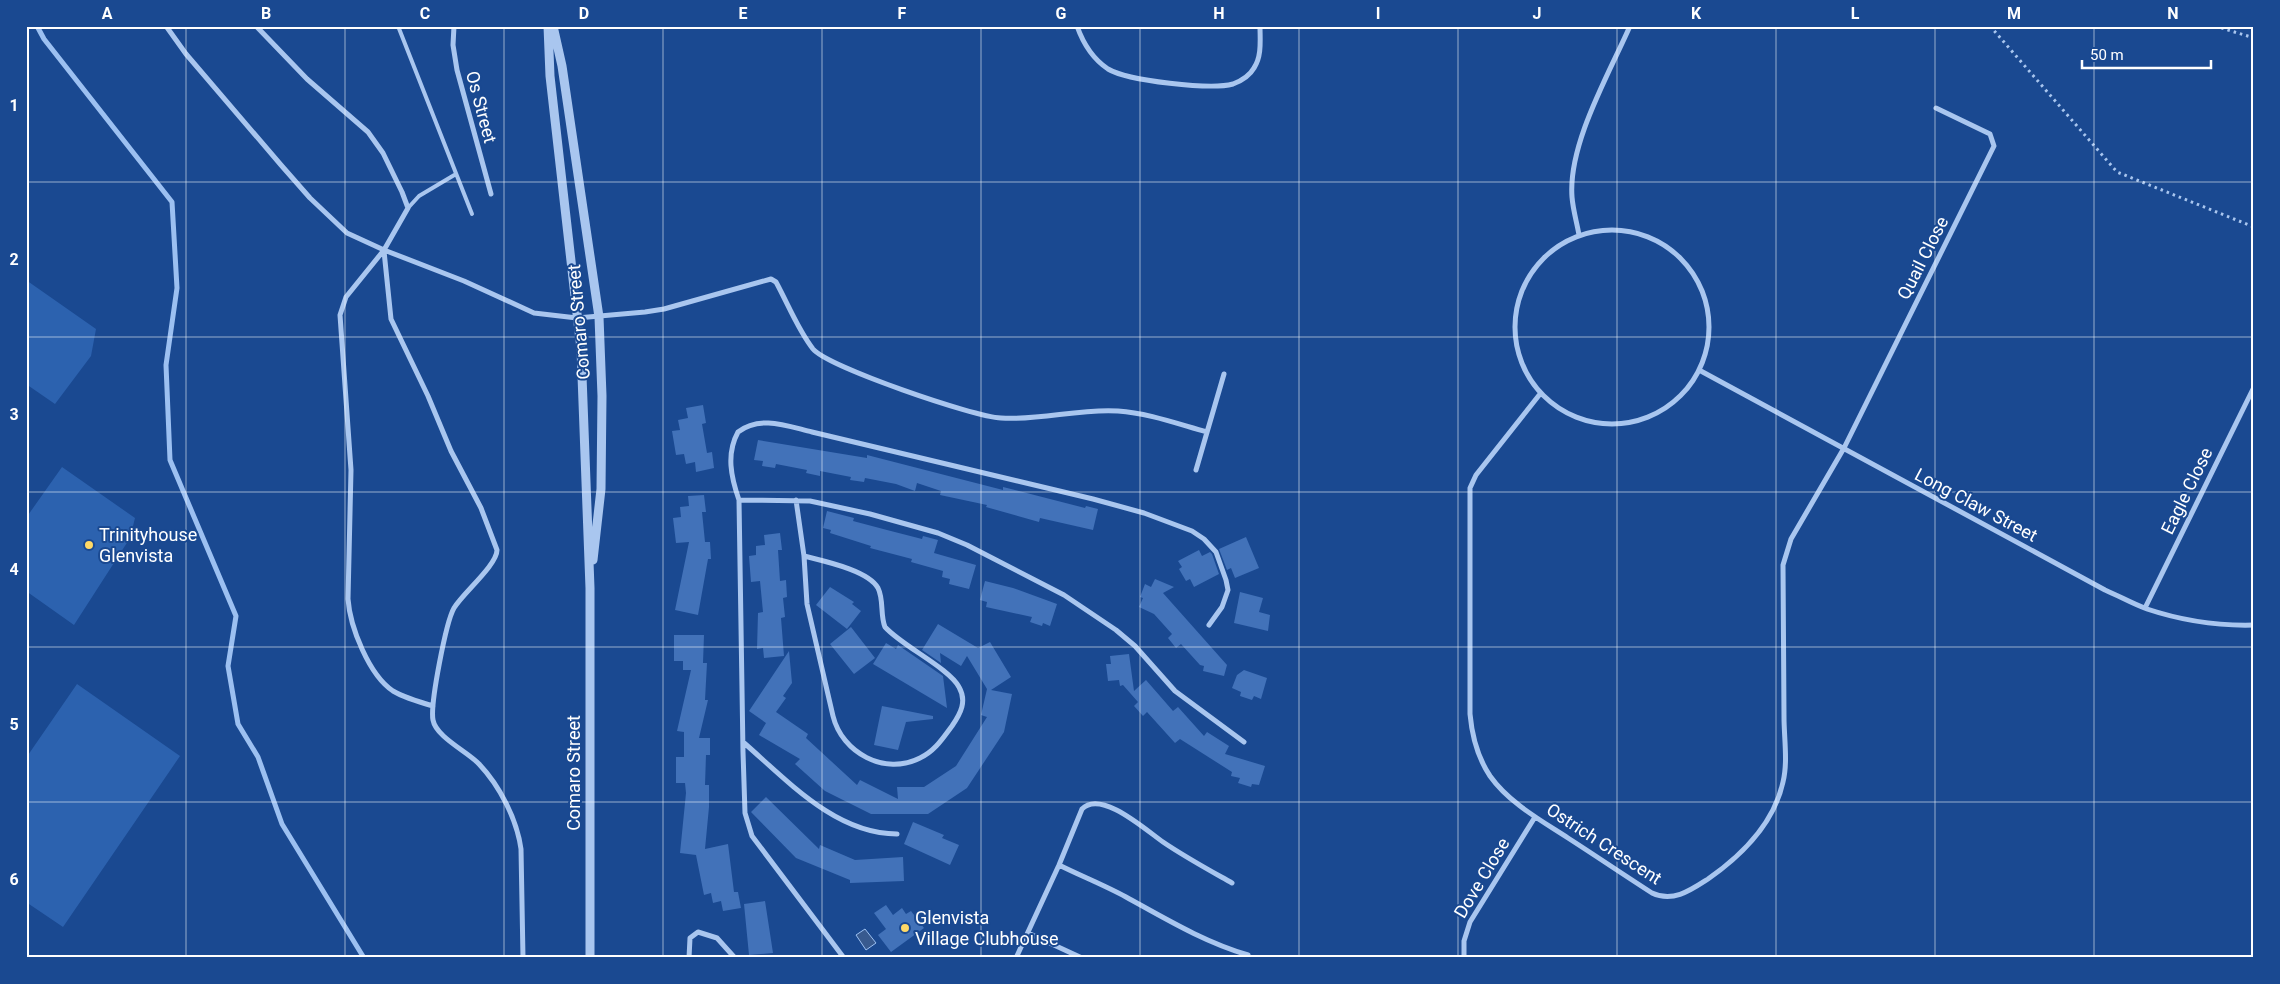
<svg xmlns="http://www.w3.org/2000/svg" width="2280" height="984" font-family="Roboto,sans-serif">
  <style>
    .green { fill: #2c62af }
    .water { fill: #385a8f; stroke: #9cc0f1 }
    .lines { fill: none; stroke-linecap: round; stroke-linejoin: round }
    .stream { stroke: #9cc0f1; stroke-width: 5 }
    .building { fill: #4272b9 }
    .path { stroke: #a9c6ef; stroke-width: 3; stroke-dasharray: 2.5 4; stroke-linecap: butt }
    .service { stroke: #a9c6ef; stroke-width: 4 }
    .minor { stroke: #a9c6ef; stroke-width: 5 }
    .tertiary { stroke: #a9c6ef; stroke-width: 9 }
    .grid { fill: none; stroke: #fff; stroke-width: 1; stroke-opacity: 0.55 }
    .poi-dot { fill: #ffd967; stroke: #1a4991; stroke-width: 2 }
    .labels { text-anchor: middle; stroke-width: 4; stroke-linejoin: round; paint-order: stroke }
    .street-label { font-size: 18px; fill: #fff; stroke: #1a4991 }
    .poi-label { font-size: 18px; fill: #fff; stroke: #1a4991; text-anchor: start }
    .neatline { fill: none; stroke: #fff; stroke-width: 2 }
    .grid-label { font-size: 16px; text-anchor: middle; font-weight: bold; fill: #fff }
  </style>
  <rect width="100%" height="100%" fill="#1a4991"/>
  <path class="green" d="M26,280L96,329L91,356L55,404L26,384Z
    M62,467L135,518L130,538L74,625L26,591V518Z
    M77,684L180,756L63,927L26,902V758Z"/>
  <path class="water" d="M865,929L876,943L866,950L856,935Z"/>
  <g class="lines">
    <path class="stream" d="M37,26L44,39L172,202L177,288L166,365L170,460L236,616L228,666L238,724L258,757L282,824L364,958"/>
  </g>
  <path class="building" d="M703,405L706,423L702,424L707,453L712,452L714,468L696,472L695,462L686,464L684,454L676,455L672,431L680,430L678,420L688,418L686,408Z
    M758,440L867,458V455L1003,490V487L1085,508L1086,506L1098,509L1093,530L1040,518L1039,522L986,507L987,505L940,495L941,491L917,483L915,491L896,484L865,478L864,482L850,480L851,477L820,471V476L806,473L807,470L776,464L775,468L762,466L763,461L754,460Z
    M704,495L706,512H702L705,542H710L711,559H708L698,615L675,610L689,542L676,543L673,518L681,517L680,507L689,506L688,496Z
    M827,511L854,518L853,521L887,530L922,539L923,536L938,540L934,553L976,565L969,589L949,584L950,579L942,577L943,571L911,562L912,559L870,548L871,546L830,533L831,530L823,528Z
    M780,533L782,550H778L780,581L786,580L787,597L783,598L785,617L781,618L784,656L764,658L763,648L757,649L758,613L763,612L760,581L751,582L749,556L756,555V546L765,545L764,535Z
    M1246,537L1259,568L1235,578L1231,568L1227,570L1219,549Z
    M1199,550L1202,556L1210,552L1212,554L1219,574L1194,587L1190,579L1186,581L1179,569L1182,567L1178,561Z
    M1155,579L1174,587L1163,593L1227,665L1224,676L1203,671L1204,666L1200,665L1181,644L1176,648L1168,638L1172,634L1154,614L1139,607L1143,598L1140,597L1145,584L1151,587Z
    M985,581L1013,588L1057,604L1050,626L1043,623L1042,626L1030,622L1032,617L986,607L987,602L980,600Z
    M830,587L854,602L852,604L861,611L847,629L816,605Z
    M1240,592L1263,598L1259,612L1270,615L1268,631L1234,623Z
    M938,624L978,648L990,642L1011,677L991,690L1012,694L1004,732L967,788L928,814H871L825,791L795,764L800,759L759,735L766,723L749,711L789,651L792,683L783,696L786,698L776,712L808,734L806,738L857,785L860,780L898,799L897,787H924L956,766L987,717L981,715L987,689L967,656L961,666L940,653L941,663L922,650Z
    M851,627L875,658L854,674L830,644Z
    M674,635H704L703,663H707L705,700H708L699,738H710V755H706L705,785H709V807L705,849L728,844L734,892H738L741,908L723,911L721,901L713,903L711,893L704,895L696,855L680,853L686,793L685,783H676V757H684V732L677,731L691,670H683V661H674Z
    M886,643L896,649L898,645L943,676L947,708L873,664Z
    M1129,654L1134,691L1146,680L1173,711L1178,707L1204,736L1207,732L1229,746L1225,754L1265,766L1259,785L1252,784L1251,787L1238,783L1240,778L1231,776L1232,772L1180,739L1175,743L1147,712L1143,716L1134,706L1138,702L1123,685L1120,686L1119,680L1108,681L1106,664H1111L1110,656Z
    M1244,670L1267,678L1261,699L1254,696L1252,700L1240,696L1241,692L1232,688L1237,675Z
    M882,706L933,716V719L906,722L898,750L874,745Z
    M766,797L819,849L820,845L855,860L903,857L904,881L850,883V880L796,858L751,812Z
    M913,822L944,835L942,838L959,845L950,865L904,844Z
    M765,901L773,953L749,955L744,904Z
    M886,905L893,915L902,908L906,914L911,911L924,928L891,952L878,935L886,929L874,913Z"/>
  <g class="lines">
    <path class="path" d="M1990,26L2117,172L2254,227
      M2215,26L2254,38"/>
    <path class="service" d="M398,26L472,214
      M408,208L419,196L456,174"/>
    <path class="minor" d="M166,26L186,54L281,165L310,198L347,233L384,250L464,281L534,313L577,318L645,312L664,309L771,279L776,282C788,304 798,330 813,349C828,367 974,417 1001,418C1038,421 1081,408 1118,411C1148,413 1178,424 1207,432
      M256,26L307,79L368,132L383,153L402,192L408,208L384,250L346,297L340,315L351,470L348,599C350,627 369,675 393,691C405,698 419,702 433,706
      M454,26L453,45L457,70L491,194
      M1077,26C1083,43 1093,59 1108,69C1128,81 1211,90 1233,84C1241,81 1250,75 1254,68C1262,56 1260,40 1260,26
      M1515 327a97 97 0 1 1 194 0a97 97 0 1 1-194 0Z
      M1579,235C1577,223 1573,210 1572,197C1568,144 1609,74 1630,26
      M384,251L391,319L428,396L451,451L481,508L497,550C497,565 463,593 454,608C446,622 430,704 433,720C436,737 468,752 479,764C500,786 517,820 521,849L523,958
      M1699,370L2105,590C2119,596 2133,604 2147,609C2180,620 2219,626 2254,625
      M1540,394L1476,475L1470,488V714C1472,736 1478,758 1490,776C1509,803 1542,821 1568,838C1596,856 1624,875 1652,893C1673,903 1691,890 1708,879C1741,856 1774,823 1783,782C1788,762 1784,738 1784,717C1784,667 1783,616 1783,565L1791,539L1844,448L1994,146L1990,134L1936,108
      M1196,470L1224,374
      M739,500L810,501L870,514L938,533L967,545L1064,595L1116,630L1135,646L1175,691L1244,742
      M796,500L804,556L807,604L833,716C842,753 885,776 920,758C935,751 943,738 952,726C961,713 967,701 959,687C949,668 902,646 885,627C880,615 884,600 878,588C868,570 823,561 804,556
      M2145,608L2254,387
      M743,742C787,780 835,834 897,834
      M1059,865C1081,876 1104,885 1126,897C1166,919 1204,942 1248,955
      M1028,933L1082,958
      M689,958L690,938L698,932L717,938L735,958
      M844,958L752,836L745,813L743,752L739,500C731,477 726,454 738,432C760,415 787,426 812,432L1093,499L1144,513L1192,531L1204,539L1216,552L1226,580L1228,590L1222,607L1209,625
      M1016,958L1059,865L1082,809C1101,789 1147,831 1163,842C1185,857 1209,870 1232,883
      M1464,958V941L1470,922L1535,817"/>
    <path class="tertiary" d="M548,26L550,76L581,349L590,588V958
      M553,26L562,66L599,317L602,396L601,489L593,560"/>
  </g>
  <path class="grid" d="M186,26V958M345,26V958M504,26V958M663,26V958M822,26V958M981,26V958M1140,26V958M1299,26V958M1458,26V958M1617,26V958M1776,26V958M1935,26V958M2094,26V958M26,182H2254M26,337H2254M26,492H2254M26,647H2254M26,802H2254"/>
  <g class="poi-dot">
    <circle cx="89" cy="545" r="5"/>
    <circle cx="905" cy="928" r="5"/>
  </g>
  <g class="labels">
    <g class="street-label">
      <text transform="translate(481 107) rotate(75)" y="6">Os Street</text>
      <text transform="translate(1923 258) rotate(-63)" y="6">Quail Close</text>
      <text transform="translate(579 322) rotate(-95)" y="6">Comaro Street</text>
      <text transform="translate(2187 491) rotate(-64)" y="6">Eagle Close</text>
      <text transform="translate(1976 505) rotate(28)" y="6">Long Claw Street</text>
      <text transform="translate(574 773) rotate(-90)" y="6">Comaro Street</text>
      <text transform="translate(1604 844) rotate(33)" y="6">Ostrich Crescent</text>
      <text transform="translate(1482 878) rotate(-59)" y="6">Dove Close</text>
    </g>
    <g class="poi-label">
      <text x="99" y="541">Trinityhouse<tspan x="99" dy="21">Glenvista</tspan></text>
      <text x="915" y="924">Glenvista<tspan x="915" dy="21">Village Clubhouse</tspan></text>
    </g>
  </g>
  <rect width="2280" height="984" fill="none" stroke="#1a4991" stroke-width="55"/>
  <path d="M2082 60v8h129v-8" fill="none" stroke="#ffffff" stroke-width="2.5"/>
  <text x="2090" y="60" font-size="15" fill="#ffffff" stroke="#1a4991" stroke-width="4" paint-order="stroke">50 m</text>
  <rect x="28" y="28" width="2224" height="928" class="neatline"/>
  <g class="grid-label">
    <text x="107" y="19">A</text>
    <text x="266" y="19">B</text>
    <text x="425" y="19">C</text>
    <text x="584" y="19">D</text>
    <text x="743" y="19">E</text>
    <text x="902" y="19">F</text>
    <text x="1061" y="19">G</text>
    <text x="1219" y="19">H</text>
    <text x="1378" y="19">I</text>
    <text x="1537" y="19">J</text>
    <text x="1696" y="19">K</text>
    <text x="1855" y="19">L</text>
    <text x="2014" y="19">M</text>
    <text x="2173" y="19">N</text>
    <text x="14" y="111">1</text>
    <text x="14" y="265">2</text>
    <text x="14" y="420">3</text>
    <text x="14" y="575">4</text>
    <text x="14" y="730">5</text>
    <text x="14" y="885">6</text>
  </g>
</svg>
